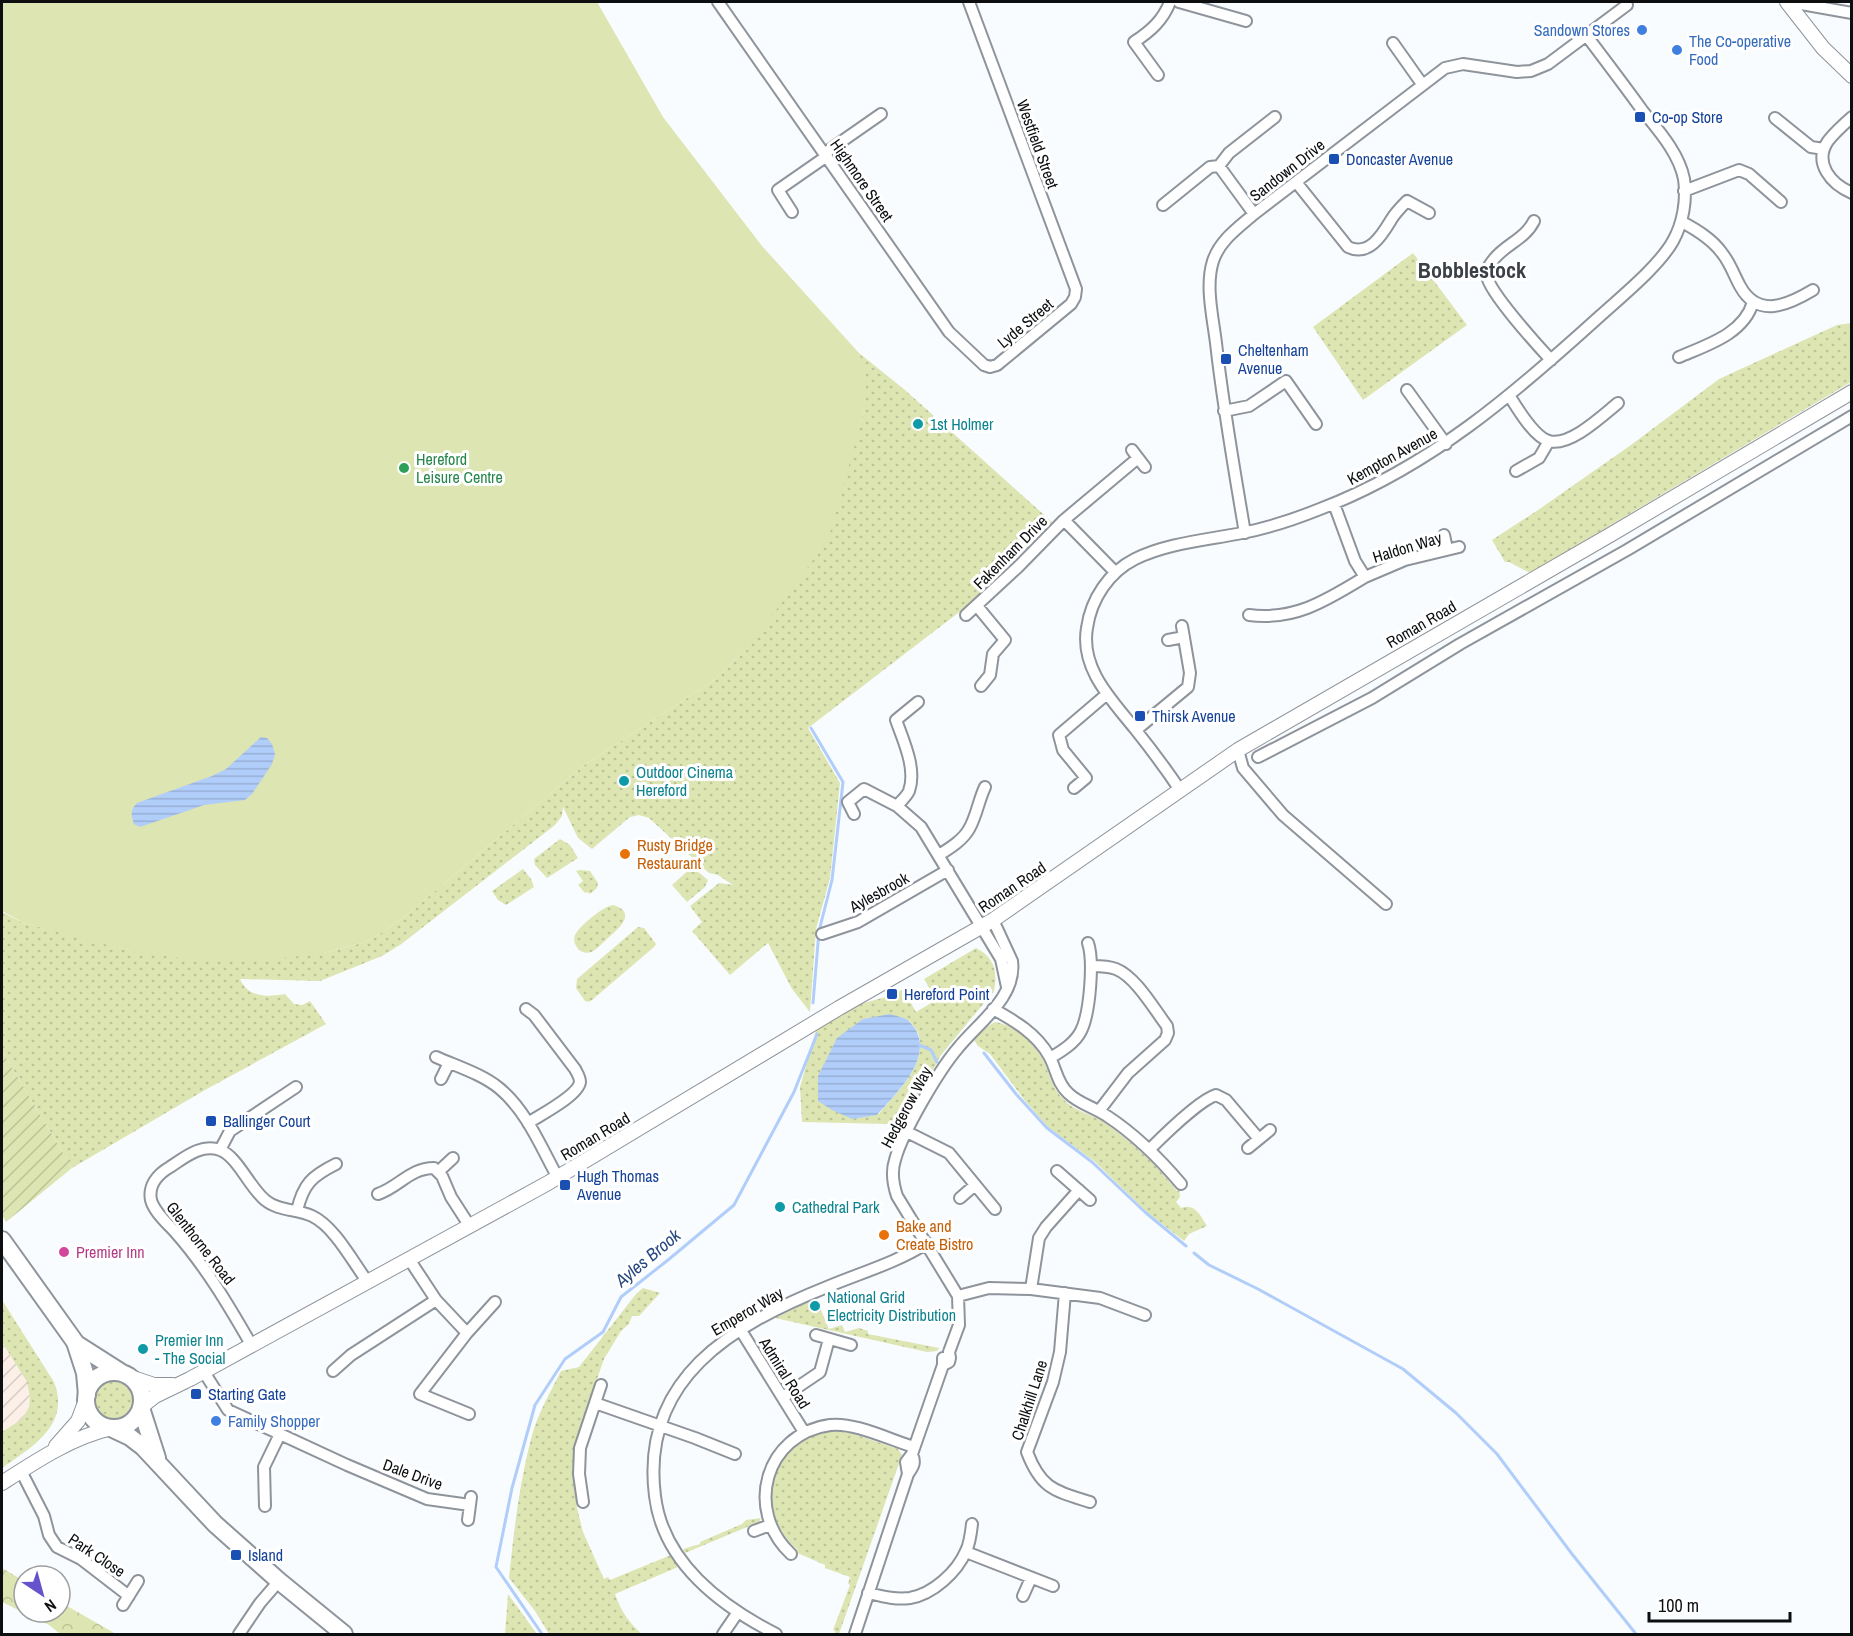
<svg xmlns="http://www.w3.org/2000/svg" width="1853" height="1636" font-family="'Archivo Narrow',sans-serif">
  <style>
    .industrial { fill: url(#industrial-furrows) }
    .grass { fill: url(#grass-dots); fill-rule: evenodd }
    .forest { fill: url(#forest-crowns) }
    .garden { fill: url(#garden-furrows) }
    .pitch { fill: #dde5b2 }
    .water { fill: url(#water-rules) }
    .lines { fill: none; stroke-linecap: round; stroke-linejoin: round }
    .stream { stroke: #b1cdfa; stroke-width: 3 }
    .minor-casing { stroke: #8e949b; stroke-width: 14 }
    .major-casing { stroke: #8e949b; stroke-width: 16 }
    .highway-casing { stroke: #8e949b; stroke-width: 20 }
    .minor { stroke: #fff; stroke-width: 10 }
    .major { stroke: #fff; stroke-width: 14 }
    .highway { stroke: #fff; stroke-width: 16 }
    .shop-dot { fill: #3f7fe0; stroke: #fff; stroke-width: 2 }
    .transit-dot { fill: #1a4fb4; stroke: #fff; stroke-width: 2 }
    .culture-dot { fill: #0f9aa8; stroke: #fff; stroke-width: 2 }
    .leisure-dot { fill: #2e9e5b; stroke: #fff; stroke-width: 2 }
    .food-dot { fill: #e8710a; stroke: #fff; stroke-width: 2 }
    .hotel-dot { fill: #d1479c; stroke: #fff; stroke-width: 2 }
    .labels { text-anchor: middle; stroke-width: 6; stroke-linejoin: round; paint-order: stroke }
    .shop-label { font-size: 16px; fill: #366cbe; stroke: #fff; text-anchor: start }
    .transit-label { font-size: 16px; fill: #164399; stroke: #fff; text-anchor: start }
    .street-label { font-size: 16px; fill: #0c0e10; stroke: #fff }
    .culture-label { font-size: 16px; fill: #0d838f; stroke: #fff; text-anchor: start }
    .leisure-label { font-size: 16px; fill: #27864d; stroke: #fff; text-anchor: start }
    .food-label { font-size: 16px; fill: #c56008; stroke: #fff; text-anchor: start }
    .hotel-label { font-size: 16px; fill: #b23c85; stroke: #fff; text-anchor: start }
    .water-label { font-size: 18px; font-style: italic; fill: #284a81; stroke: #fff }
    .district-label { font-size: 22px; font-weight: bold; fill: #3b4046; stroke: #fff }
  </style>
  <defs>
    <pattern id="industrial-furrows" width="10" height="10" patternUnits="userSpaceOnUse" patternTransform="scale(1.5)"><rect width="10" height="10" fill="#fcefe7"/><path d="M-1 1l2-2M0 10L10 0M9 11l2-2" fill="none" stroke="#d7ccc5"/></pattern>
    <pattern id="grass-dots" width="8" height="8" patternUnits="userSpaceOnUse" patternTransform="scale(1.5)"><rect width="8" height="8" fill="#dde5b2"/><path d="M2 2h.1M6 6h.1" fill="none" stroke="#bcc398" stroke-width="1.8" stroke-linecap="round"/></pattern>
    <pattern id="forest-crowns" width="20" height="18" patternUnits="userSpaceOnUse" patternTransform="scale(1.5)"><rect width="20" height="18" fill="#dde5b2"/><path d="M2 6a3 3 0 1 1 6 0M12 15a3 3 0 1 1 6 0" fill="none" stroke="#bcc398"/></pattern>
    <pattern id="garden-furrows" width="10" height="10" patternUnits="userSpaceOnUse" patternTransform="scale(1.5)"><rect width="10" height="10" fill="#dde5b2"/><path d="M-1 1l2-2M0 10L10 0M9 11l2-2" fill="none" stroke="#bcc398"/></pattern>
    <pattern id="water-rules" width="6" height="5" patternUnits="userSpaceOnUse" patternTransform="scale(1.5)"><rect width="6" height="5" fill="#b1cdfa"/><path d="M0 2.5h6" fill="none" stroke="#97afd5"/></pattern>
  </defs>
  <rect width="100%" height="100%" fill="#f9fcff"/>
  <path class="industrial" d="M2,1342L27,1382L30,1397L29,1407L22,1419L2,1432Z"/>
  <path class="grass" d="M1413,253L1467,325L1363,400L1313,327Z
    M1851,323V382L1530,573L1509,562H1505L1492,540L1538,510L1631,445L1719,379L1837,325Z
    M859,353L905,390L1052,522L962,610L808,728L840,783L830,878L816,929L810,1012L792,989L768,943L730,975L692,931L702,922L690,906L719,883L733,885L718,875L709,873L649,818L639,815L630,817L592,849L578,838L563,807L562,816L555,825L400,945L382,956L320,981L240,979C248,998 267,997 285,994L294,1004L302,1005L310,1001L326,1024L205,1090L72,1168L2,1051V912L24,923L137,952L324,953L369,941L403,918L583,766L713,681L748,648L861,423C866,395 868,381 859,353Z
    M560,839L570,845L578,858L547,878L535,865L534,859Z
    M692,867L708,880L705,887L687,902L672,885Z
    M523,869L531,879L534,887L506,905L498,900L492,891Z
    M580,870L590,871L598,883L597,888L590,894L587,892L585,893L578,885L583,881L576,871Z
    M613,905C639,913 617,930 607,939C602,943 597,950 591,952C586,954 582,952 578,949C575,944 573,941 575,935C579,926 604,906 613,905Z
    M638,927L644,928L656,944L654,947L592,1000L589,1002L585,1001L576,988L577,979Z
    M976,948C994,957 998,971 994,991L941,1055L901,1128L886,1124L802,1122L800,1087L816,1030L857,1005L889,996L890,998L903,989L916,1012L936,1000L924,979ZM909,1020C912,1025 918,1031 919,1036C926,1067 895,1094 878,1115Z
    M995,1022C1015,1025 1035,1044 1044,1062C1050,1076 1052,1087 1063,1099C1074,1111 1089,1113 1102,1121C1131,1141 1155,1163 1177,1191L1179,1189L1180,1197L1176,1202L1181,1208C1195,1203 1200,1215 1207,1226L1189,1234L1184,1241L1147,1212L1094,1161L1048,1127L1026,1102L990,1054L978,1046L974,1040L988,1026Z
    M643,1288L660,1293L639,1316H632L629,1324L621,1331L604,1359L575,1442L573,1457L577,1508L583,1532L604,1579L608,1577L610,1580L671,1555L678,1567L615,1594C621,1611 629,1623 642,1634H549L535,1611L509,1578C514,1530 519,1486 531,1439C537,1415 550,1393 561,1371L579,1367L636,1294Z
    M2,1300L54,1382C71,1425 32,1447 2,1468V1432L22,1419L29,1407L30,1397L27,1382L2,1342Z
    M808,1302L812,1311L820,1308L829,1329L842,1325L845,1332L859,1328L868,1331V1334L939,1348L937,1351L927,1352L775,1318Z
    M93 1401a21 21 0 1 1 42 0a21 21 0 1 1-42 0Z
    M833,1431L851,1433L898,1449L902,1455L839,1634H835V1631L833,1630L850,1585L848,1584L850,1577L825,1568V1565L795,1552L797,1549C764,1521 763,1471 798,1444C809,1436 820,1434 833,1431Z
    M761,1518L759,1522L685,1553L683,1549L700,1544V1542L742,1524L746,1520Z
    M508,1594L537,1634H505Z"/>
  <path class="forest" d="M2,1568L24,1581V1612H60V1602L116,1634H60L49,1625L2,1602Z"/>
  <path class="garden" d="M2,1051L72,1168L6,1222L2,1215Z"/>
  <path class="pitch" d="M5,2H597L663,117L762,246L859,353L866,374V396L861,423L828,540L748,648L713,681L583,766L403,918L369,941L324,953L266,960L187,959L137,952L79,938L24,923L2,911V4Z"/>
  <path class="water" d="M261,737L267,738L272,744L275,754L272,764L252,794L245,800L204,805L140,827L134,824C131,815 130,810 137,803L212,776L226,769Z
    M890,1014C895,1016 903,1017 908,1020C909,1021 913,1026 914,1027C935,1057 896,1094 877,1115L852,1119L832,1110L818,1101V1076L837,1038L863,1019Z"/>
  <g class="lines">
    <path class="stream" d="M811,728L843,782L832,880L819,931L813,1003
      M919,1045L931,1050L937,1062
      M984,1053L1016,1094L1047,1128L1092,1162L1146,1213L1186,1246
      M1194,1253L1209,1265L1258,1289L1403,1369L1456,1413L1497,1454L1572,1554L1636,1634
      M542,1634L496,1567L512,1488L535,1405L565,1359L603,1332L621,1297L668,1260L734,1205L794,1092L817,1034"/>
    <defs>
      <path id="minor" d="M718,2L949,332L984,365L990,367L997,365L1071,304L1075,297L1076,289L969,2
        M1179,2L1246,21
        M1790,2L1852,13
        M1393,43L1422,84
        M1158,75L1134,42C1151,31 1163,20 1170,2
        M1852,117C1844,124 1835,132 1828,141C1813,163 1831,184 1852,193
        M1775,118L1811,147L1824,149
        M825,153L881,114
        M1219,166L1254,214
        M1296,182L1348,247C1369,257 1382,235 1391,220C1395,213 1401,207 1407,201L1429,213
        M1684,191L1739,170L1749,174L1781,202
        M1163,205L1210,167L1219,166L1229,153L1275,117
        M792,212L778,190L827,156
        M1534,221C1525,239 1506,244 1494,259C1490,264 1486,269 1487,276C1489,292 1538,346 1551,360
        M1682,222C1697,230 1712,239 1722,253C1730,263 1734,275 1740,286C1758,319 1788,305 1813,290
        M1679,357C1707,345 1744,334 1753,302
        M1407,390L1446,444
        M1509,395C1517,408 1534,437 1549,441C1570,447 1603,415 1618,403
        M1224,411L1249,406L1286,381L1316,424
        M1132,450L1145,467
        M1516,471L1539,458L1549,441
        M1334,504L1355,561L1365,577L1405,560L1459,547
        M1064,520L1115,572
        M1245,533C1234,469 1223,406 1216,343C1213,318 1205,286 1213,261C1220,240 1238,228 1254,214L1445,68L1463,64L1517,72L1531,71L1548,64L1627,5
        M1444,535L1447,549
        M977,606L1005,640L993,654L990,675L981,686
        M966,615L1018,567L1064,520L1138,458
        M1249,615C1295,621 1327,600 1365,577
        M1168,640L1184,637
        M1136,730L1188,687L1190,673L1182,626
        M1238,750L1243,768L1283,815L1386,904
        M1258,757L1372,698L1460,644L1627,550L1852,416
        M1074,788L1086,778L1063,750L1059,735L1107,694
        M1180,790C1166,769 1151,749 1135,729C1112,700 1080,669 1087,628C1091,599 1109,572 1135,559C1167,543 1207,540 1242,533C1268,528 1295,519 1320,509C1430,467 1514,394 1600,316C1622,296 1659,266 1673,241C1683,223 1687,200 1684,179C1679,153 1658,130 1642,110C1624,85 1605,60 1586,35
        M897,806C901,801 907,796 909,791C917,769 903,740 896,720L918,702
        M854,814L848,802L864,789L897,806L921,827L1001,959L1007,987
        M939,855C950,848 963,840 969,829C976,818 979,799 985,787
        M822,934L858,922L948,870
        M1092,966C1100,966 1108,966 1116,969C1136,977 1154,1009 1167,1026L1168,1033L1165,1040L1128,1073L1099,1111
        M526,1009L534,1015L575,1069C577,1073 580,1077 580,1082C578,1096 540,1115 528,1123
        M993,1009C1015,1021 1037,1034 1049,1056C1056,1068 1057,1083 1068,1093C1079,1104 1094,1107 1107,1116C1136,1135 1159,1158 1181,1184
        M436,1057C456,1066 482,1074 499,1088C526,1110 541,1147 558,1178
        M1050,1058C1062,1051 1075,1043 1081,1031C1090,1013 1094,961 1088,943
        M441,1079L449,1063
        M907,1132L949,1153L995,1209
        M1248,1148L1270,1130
        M1150,1149C1163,1136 1200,1100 1216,1095L1226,1100L1259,1139
        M220,1150L230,1131L296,1087
        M439,1171L453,1158
        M1057,1171L1090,1200
        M378,1194C399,1187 410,1168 434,1168L442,1176L451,1197L469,1225
        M960,1198L975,1185
        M297,1211C303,1184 312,1176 336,1164
        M409,1259L436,1300L467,1333L420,1394L469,1414
        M1031,1289L1039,1238L1046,1227L1079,1190
        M1065,1293L1060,1352L1053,1382L1027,1452C1041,1489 1055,1491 1090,1502
        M958,1296L989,1288L1031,1289L1100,1298L1145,1315
        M740,1329L804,1432
        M467,1333L495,1302
        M816,1335L851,1345
        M252,1346C229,1306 206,1267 176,1233C168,1224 154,1212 151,1200C148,1185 158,1174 170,1167C184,1158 201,1143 220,1150C237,1156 250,1188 265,1200C278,1211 297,1209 312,1216C334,1226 353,1262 367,1281
        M943,1365L949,1362L950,1358L949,1352L959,1325L958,1296L897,1196C893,1184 891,1172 895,1160C902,1133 939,1070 958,1048C978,1023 1017,997 1012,961L993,920
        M333,1371L351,1355L436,1300
        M204,1372L228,1410L347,1465L427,1499L470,1505
        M783,1397L820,1372L829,1339
        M595,1403L695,1438L735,1454
        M21,1471L44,1516L49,1535L57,1547L81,1559L129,1596
        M908,1474L906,1462L912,1454L943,1365V1358
        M583,1502L579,1474L580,1448L601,1385
        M265,1506L264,1467L280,1434
        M468,1520L471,1497
        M754,1531L770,1525
        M966,1552L1053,1586
        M791,1554C744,1510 765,1434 830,1425C855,1422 890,1440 914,1447
        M868,1593C881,1596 895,1600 910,1598C933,1594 957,1572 966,1551C970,1543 971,1533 972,1524
        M1023,1596L1031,1578
        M123,1605L138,1581
        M239,1634L260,1603L279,1581
        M723,1634L738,1612
        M776,1634C721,1606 663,1562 655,1496C640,1379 732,1325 827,1287C860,1273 896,1263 927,1243
        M855,1634L908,1474C913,1467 916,1463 912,1454"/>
      <path id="major" d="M1787,2L1823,48L1852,76
        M127,1376L154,1385H173
        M141,1407L155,1396L190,1379L548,1183L839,1008L993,920L1238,750L1610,535L1852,392
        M56,1446L78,1421L86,1400
        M2,1483C36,1461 72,1437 112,1428"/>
      <path id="highway" d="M2,1240L75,1342L85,1373L87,1395
        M75,1343L122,1373
        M86 1400a28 28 0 1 1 56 0a28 28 0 1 1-56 0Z
        M141,1408L157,1458
        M113,1429L130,1437L143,1447L215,1524L279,1581L344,1634"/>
    </defs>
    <use href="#minor" class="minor-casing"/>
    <use href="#major" class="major-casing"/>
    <use href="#highway" class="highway-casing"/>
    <use href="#minor" class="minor"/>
    <use href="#major" class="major"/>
    <use href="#highway" class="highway"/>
  </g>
  <g class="shop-dot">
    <circle cx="1642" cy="30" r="6"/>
    <circle cx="1677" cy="50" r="6"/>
    <circle cx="216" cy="1421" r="6"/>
  </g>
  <g class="transit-dot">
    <rect x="1634" y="111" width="12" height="12" rx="3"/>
    <rect x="1328" y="153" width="12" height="12" rx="3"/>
    <rect x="1220" y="353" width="12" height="12" rx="3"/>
    <rect x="1134" y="710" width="12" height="12" rx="3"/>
    <rect x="886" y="988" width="12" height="12" rx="3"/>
    <rect x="205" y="1115" width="12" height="12" rx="3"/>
    <rect x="559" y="1179" width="12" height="12" rx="3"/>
    <rect x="190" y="1388" width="12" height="12" rx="3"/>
    <rect x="230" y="1549" width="12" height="12" rx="3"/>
  </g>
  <g class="culture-dot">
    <circle cx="918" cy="424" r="6"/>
    <circle cx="624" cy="781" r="6"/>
    <circle cx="780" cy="1207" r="6"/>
    <circle cx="815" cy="1306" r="6"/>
    <circle cx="143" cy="1349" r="6"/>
  </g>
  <circle class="leisure-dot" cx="404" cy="468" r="6"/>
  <g class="food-dot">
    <circle cx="625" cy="854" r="6"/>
    <circle cx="884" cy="1235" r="6"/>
  </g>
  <circle class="hotel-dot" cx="64" cy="1252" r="6"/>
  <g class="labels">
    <g class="shop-label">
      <text x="1630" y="36" text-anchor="end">Sandown Stores</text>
      <text x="1689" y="47">The Co-operative<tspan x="1689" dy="18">Food</tspan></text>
      <text x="228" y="1427">Family Shopper</text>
    </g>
    <g class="transit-label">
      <text x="1652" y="123">Co-op Store</text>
      <text x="1346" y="165">Doncaster Avenue</text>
      <text x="1238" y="356">Cheltenham<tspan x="1238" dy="18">Avenue</tspan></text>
      <text x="1152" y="722">Thirsk Avenue</text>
      <text x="904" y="1000">Hereford Point</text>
      <text x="223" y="1127">Ballinger Court</text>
      <text x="577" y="1182">Hugh Thomas<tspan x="577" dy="18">Avenue</tspan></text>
      <text x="208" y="1400">Starting Gate</text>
      <text x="248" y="1561">Island</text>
    </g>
    <g class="street-label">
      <text transform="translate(1038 144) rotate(70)" y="6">Westfield Street</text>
      <text transform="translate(1287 170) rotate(-38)" y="6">Sandown Drive</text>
      <text transform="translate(862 180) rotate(55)" y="6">Highmore Street</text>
      <text transform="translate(1025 323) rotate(-40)" y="6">Lyde Street</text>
      <text transform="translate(1392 456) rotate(-29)" y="6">Kempton Avenue</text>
      <text transform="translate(1407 547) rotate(-17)" y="6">Haldon Way</text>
      <text transform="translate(1010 552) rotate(-45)" y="6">Fakenham Drive</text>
      <text transform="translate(1421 624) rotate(-30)" y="6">Roman Road</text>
      <text transform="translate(1012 887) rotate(-34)" y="6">Roman Road</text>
      <text transform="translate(879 892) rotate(-29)" y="6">Aylesbrook</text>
      <text transform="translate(906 1107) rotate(-62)" y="6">Hedgerow Way</text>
      <text transform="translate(595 1136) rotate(-31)" y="6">Roman Road</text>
      <text transform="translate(201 1243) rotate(52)" y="6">Glenthorne Road</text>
      <text transform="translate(747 1311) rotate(-30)" y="6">Emperor Way</text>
      <text transform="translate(785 1373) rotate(58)" y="6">Admiral Road</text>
      <text transform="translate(1029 1400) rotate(-72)" y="6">Chalkhill Lane</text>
      <text transform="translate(413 1474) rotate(20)" y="6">Dale Drive</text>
      <text transform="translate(97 1555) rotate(34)" y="6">Park Close</text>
    </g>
    <g class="culture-label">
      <text x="930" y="430">1st Holmer</text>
      <text x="636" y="778">Outdoor Cinema<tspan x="636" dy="18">Hereford</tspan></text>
      <text x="792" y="1213">Cathedral Park</text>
      <text x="827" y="1303">National Grid<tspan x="827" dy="18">Electricity Distribution</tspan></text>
      <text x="155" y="1346">Premier Inn<tspan x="155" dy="18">- The Social</tspan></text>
    </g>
    <g class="leisure-label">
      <text x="416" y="465">Hereford<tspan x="416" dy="18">Leisure Centre</tspan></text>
    </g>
    <g class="food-label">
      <text x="637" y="851">Rusty Bridge<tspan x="637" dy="18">Restaurant</tspan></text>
      <text x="896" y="1232">Bake and<tspan x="896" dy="18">Create Bistro</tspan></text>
    </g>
    <g class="hotel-label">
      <text x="76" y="1258">Premier Inn</text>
    </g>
    <g class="water-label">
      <text transform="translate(648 1258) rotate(-40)" y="6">Ayles Brook</text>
    </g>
    <g class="district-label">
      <text x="1472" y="278">Bobblestock</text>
    </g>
  </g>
  <rect width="1853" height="1636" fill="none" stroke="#0c0e10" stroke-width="6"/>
  <g transform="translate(42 1594) rotate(144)"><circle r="28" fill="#ffffff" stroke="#9e9f9f" stroke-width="1.5"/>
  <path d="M0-4.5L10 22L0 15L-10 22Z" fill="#6653cc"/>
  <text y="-9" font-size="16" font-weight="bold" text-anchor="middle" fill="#0c0e10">N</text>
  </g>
  <path d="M1649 1612v9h141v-9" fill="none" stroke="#0c0e10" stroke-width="3"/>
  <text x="1658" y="1612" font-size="18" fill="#0c0e10" stroke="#ffffff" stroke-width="4.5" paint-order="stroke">100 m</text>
</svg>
